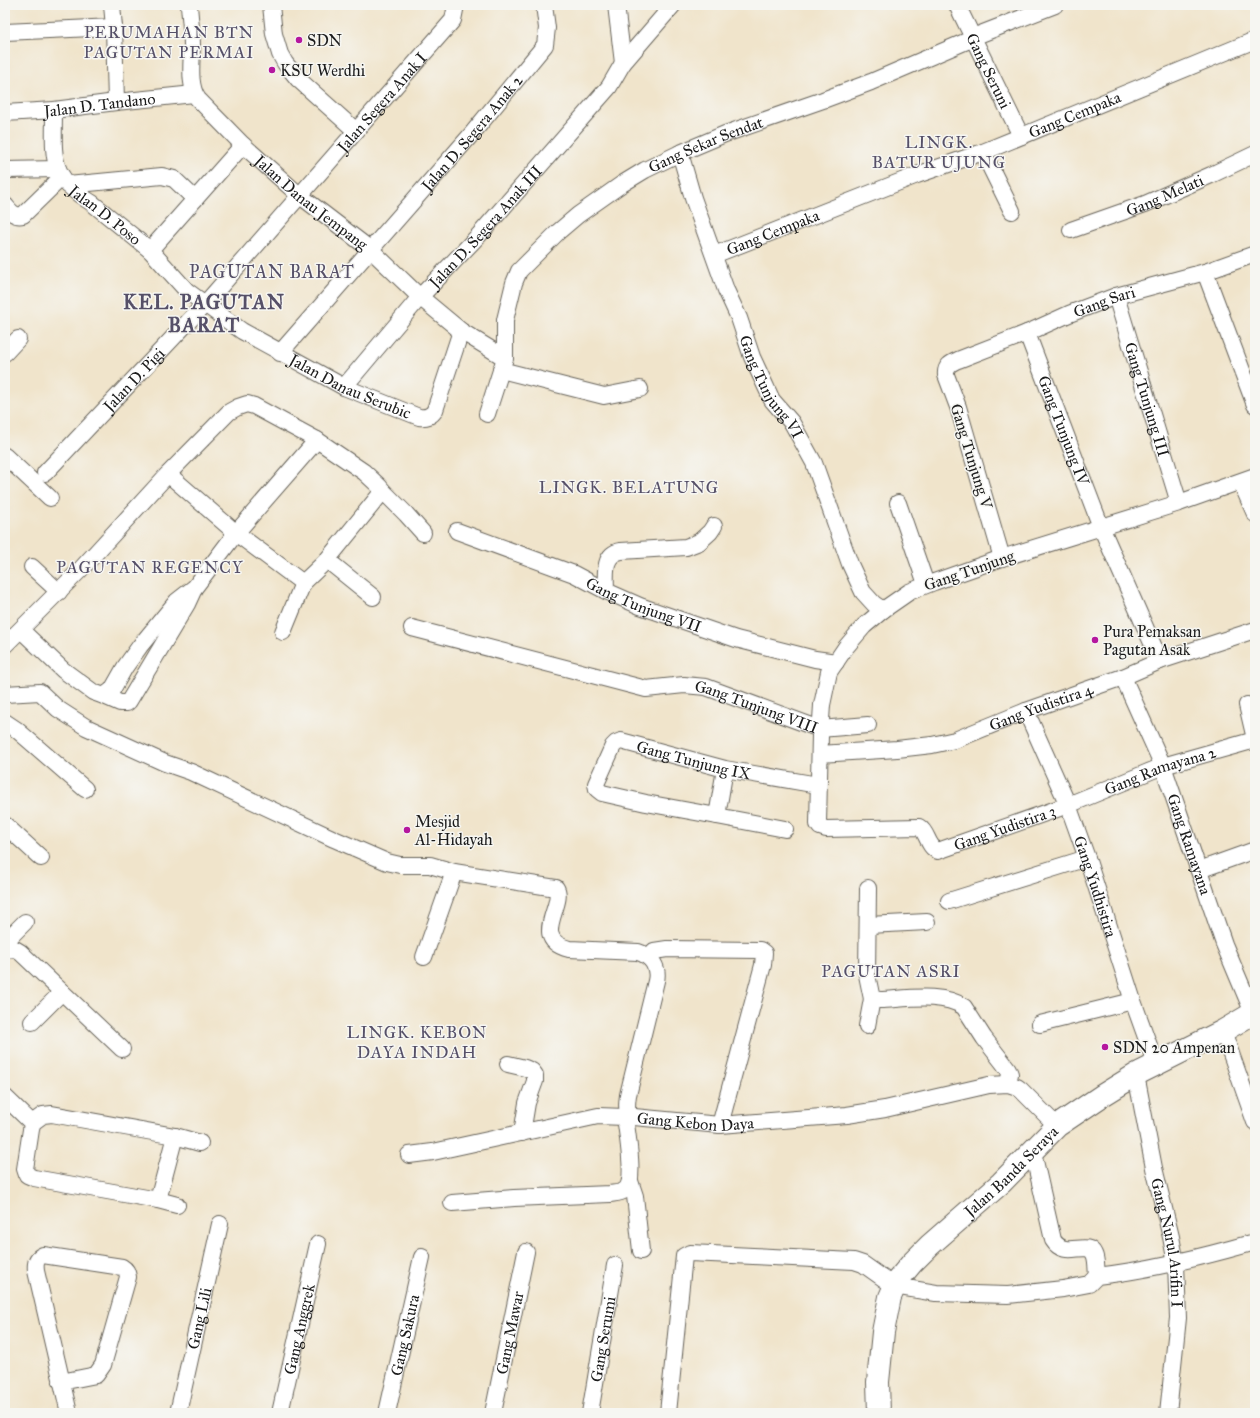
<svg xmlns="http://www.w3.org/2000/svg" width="1260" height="1418" font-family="'IM FELL Great Primer',serif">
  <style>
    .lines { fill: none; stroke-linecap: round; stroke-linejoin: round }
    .street-casing { stroke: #666259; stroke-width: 18 }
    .secondary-casing { stroke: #666259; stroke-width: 24 }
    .street { stroke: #fff; stroke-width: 16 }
    .secondary { stroke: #fff; stroke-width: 22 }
    .poi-dot { fill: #b5179e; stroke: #f6f6f2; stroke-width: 1.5 }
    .labels { text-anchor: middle; stroke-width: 3; stroke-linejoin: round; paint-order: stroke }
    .poi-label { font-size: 16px; fill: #1c1c1c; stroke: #f6f6f2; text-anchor: start }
    .street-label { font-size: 16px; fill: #1c1c1c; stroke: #f6f6f2 }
    .neighbourhood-label { font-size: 17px; letter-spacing: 1px; fill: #565068; stroke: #f6f6f2 }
    .quarter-label { font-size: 18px; letter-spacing: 1px; fill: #565068; stroke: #f6f6f2 }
    .district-label { font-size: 20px; font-weight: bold; letter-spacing: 1px; fill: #565068; stroke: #f6f6f2 }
  </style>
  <rect width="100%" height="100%" fill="#f6f6f2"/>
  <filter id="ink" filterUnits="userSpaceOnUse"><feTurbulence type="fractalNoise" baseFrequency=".025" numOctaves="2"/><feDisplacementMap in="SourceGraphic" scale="8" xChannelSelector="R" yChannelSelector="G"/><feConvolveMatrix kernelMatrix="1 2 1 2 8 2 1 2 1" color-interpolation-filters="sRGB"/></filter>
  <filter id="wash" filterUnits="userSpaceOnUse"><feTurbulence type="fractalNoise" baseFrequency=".012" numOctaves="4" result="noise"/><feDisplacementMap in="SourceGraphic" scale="16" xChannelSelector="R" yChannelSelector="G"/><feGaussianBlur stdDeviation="0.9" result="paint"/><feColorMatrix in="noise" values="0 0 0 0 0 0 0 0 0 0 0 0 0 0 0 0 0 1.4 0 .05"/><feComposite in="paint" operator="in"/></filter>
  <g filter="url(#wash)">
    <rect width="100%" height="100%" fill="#f0e4cb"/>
  </g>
  <g filter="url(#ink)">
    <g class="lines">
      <defs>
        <g id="street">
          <path d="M112,5L114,27L116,102"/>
          <path id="s1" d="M189,5C190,19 192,33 192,46C192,62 188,85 198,99L243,145L299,195L371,250L420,297L461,331L505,358"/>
          <path d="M271,5L274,34L280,54L285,63L298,79L356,131"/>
          <path d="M616,5L623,63"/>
          <path id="s2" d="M957,5L1021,136"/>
          <path d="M5,32L114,27"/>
          <path id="s3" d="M54,110C54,156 48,177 92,203L150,250L187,291L242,331L344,387L419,417C426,418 432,416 435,410L461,331"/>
          <path id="s4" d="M5,113L54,110L116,102L194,94"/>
          <path d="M983,152L1012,211"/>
          <path id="s5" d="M680,153L693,198L726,290L739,318L752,357L772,400L792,423L814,463L850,564L863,592L874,604L883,610"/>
          <path d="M5,170L58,169"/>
          <path d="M68,185L162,176L174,179L195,199"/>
          <path d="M5,205C10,211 14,217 23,215L62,177"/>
          <path id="s6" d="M1071,230L1145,204L1211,175L1255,154"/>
          <path d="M150,250L243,145"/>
          <path id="s7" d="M714,255L917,175L983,152L1255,40"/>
          <path d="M1205,272L1255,405"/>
          <path id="s8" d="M1116,296L1179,503"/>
          <path id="s9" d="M1027,333L1101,527L1160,661"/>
          <path d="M5,353L18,339"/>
          <path id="s10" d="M280,353L470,136L545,45L547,28L544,5"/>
          <path d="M501,370L604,396L640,389"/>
          <path id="s11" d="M344,387L420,297L479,235L609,87L623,63L673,5"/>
          <path id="s12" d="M487,414L505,358V320L514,283L519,271L558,232L578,215L622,184L645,170L680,153L725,134L823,100L871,82L967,41L973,37L1055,5"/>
          <path d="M5,456L50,498"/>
          <path id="s13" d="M45,473L205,304L453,20L456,5"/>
          <path id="s14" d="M1255,476L1179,503L1002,558L934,582L909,592L883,610L864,626L846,647L829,672L822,705L820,735L818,824L820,827L826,829L919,827C928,832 927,847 938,851L1068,805L1163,766L1255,740"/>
          <path d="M1241,482L1255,514"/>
          <path d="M383,491L406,514L423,533"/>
          <path d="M898,503L926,584"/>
          <path id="s15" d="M457,531L574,574L606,591L640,606L736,639L815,659L836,662"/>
          <path id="s16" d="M1002,558L958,407L946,375C945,366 951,363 958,360L1027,333L1069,314L1116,296L1205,272L1255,254"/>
          <path d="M327,560L373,597"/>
          <path d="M32,567L59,592"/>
          <path d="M606,591C606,577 602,554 621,551L686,547L699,542L710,532L714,526"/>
          <path id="s17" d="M412,628L646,689L684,685L706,687L820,729L868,725"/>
          <path d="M21,630L63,670L93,692L104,696L112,690L125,667L140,646L177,601L195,587L236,533L317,440"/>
          <path d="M283,632L303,583"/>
          <path d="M5,645L80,570L168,474L229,412L238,407L247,404L254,406L317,440L364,472L379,486L383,491L327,560L303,583L236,533L168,474"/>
          <path id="s18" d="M1123,677L1163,766L1224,944L1253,1013"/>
          <path id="s19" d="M5,694L40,692L58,709L86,727L165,763L191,772L334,839L387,862L400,865H430L454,872L556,888C566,904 529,939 569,949L638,952C652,956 659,968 656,981L628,1095C627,1103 625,1113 634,1117L720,1125L847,1115L885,1109L989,1085L1008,1084L1017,1087L1021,1090L1057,1126"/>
          <path d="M104,696L120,703H127L129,701L187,604L193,591"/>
          <path d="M1247,705L1255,739"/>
          <path id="s20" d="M1026,711L1068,805L1087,858L1133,1001L1156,1065"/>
          <path d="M5,722L17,730L85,789"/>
          <path id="s21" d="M820,754L897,749L932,745L955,740L1026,711L1123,677L1160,661L1255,630"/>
          <path id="s22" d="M725,769L717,816L646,803L602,793L597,789L596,784L613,746L616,743L621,741L725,769L818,785"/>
          <path d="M717,816L785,829"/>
          <path d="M5,825L41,858"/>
          <path d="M1199,870L1255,850"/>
          <path d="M868,888L867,975L872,999L880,1000C905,999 943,992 964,1007L984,1038L1008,1069L1010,1074L1008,1084"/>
          <path d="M949,901L1087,858"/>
          <path d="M868,925L927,922"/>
          <path d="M5,942L25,922"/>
          <path d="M5,950L15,949L20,952L122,1049"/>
          <path d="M424,957L454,872"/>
          <path d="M649,957L654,951L667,949L760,950L764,953L763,965L720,1125"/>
          <path d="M32,1022L62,992"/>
          <path d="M1040,1024L1133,1001"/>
          <path d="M867,1026L872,999"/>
          <path d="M1223,1031L1255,1122"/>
          <path d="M508,1064L525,1068L532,1071L535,1075V1081L527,1103L522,1133"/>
          <path id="s23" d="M1136,1075L1154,1168L1171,1237L1176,1263L1178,1318L1168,1413"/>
          <path d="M5,1097L32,1123L25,1169L27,1175L34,1178L158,1200L177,1205"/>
          <path d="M32,1123L43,1115L52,1114L175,1136L200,1143"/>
          <path d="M1033,1152L1053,1240C1065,1260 1087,1239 1094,1254C1097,1260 1096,1269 1097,1276"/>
          <path d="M409,1155L433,1152L598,1116L625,1117"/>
          <path d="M630,1181L635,1196L641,1251"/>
          <path d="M158,1200L175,1136"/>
          <path d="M452,1203L514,1198L610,1194C616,1193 623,1193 627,1188C635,1177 627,1132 625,1117L629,1112"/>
          <path d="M61,1382L96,1375L103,1365L128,1277C127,1272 127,1270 122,1267L43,1255C36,1258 35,1263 36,1271L69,1413"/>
          <path id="s24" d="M178,1413L220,1224"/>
          <path id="s25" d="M280,1413L318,1244"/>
          <path id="s26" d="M387,1413L422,1257"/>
          <path id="s27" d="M493,1413L526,1252"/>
          <path id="s28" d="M590,1413L615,1265"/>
          <path d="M668,1413L684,1256L690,1253L854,1261L863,1264L894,1286L936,1293L1008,1295L1063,1289L1089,1284L1097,1276C1151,1270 1203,1257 1255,1242"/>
        </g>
        <g id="secondary">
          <path id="s29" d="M879,1413L878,1382L883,1332L890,1297L897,1281L912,1263L930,1245L1001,1183L1057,1126L1103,1095L1137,1074L1223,1031L1255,1012"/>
        </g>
      </defs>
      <use href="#street" class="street-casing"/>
      <use href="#secondary" class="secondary-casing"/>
      <use href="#street" class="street"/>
      <use href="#secondary" class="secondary"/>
    </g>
  </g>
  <g class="poi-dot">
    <circle cx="299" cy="40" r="4"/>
    <circle cx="272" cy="70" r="4"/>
    <circle cx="1095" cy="640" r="4"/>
    <circle cx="407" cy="830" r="4"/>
    <circle cx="1105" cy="1047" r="4"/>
  </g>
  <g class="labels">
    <g class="poi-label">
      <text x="307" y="46">SDN</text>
      <text x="280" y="76">KSU Werdhi</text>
      <text x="1103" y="637">Pura Pemaksan<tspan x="1103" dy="18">Pagutan Asak</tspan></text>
      <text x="415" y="827">Mesjid<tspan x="415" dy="18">Al-Hidayah</tspan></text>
      <text x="1113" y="1053">SDN 20 Ampenan</text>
    </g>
    <g class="street-label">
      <text dy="6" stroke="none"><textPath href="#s2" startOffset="73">Gang Seruni</textPath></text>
      <text dy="6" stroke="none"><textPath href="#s13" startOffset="501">Jalan Segera Anak I</textPath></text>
      <text dy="6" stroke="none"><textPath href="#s4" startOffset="95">Jalan D. Tandano</textPath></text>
      <text dy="6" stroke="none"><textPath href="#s7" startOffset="387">Gang Cempaka</textPath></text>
      <text dy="6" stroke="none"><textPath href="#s10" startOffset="292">Jalan D. Segera Anak 2</textPath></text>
      <text dy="6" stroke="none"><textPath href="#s12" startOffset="376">Gang Sekar Sendat</textPath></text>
      <text dy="6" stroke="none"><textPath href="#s6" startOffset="100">Gang Melati</textPath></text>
      <text dy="6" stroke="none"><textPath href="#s1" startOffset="249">Jalan Danau Jempang</textPath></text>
      <text dy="6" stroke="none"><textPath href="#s3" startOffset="126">Jalan D. Poso</textPath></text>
      <text dy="6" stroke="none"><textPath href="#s11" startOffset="214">Jalan D. Segera Anak III</textPath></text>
      <text dy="6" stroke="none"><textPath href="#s7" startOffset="63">Gang Cempaka</textPath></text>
      <text dy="6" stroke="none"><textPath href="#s16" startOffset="370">Gang Sari</textPath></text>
      <text dy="6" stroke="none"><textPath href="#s13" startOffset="129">Jalan D. Pigi</textPath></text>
      <text dy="6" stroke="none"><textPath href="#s3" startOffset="428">Jalan Danau Serubic</textPath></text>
      <text dy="6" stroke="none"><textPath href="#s5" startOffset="252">Gang Tunjung VI</textPath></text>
      <text dy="6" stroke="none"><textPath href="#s8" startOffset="108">Gang Tunjung III</textPath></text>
      <text dy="6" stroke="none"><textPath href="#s9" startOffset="104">Gang Tunjung IV</textPath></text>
      <text transform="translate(972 456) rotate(73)" y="6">Gang Tunjung V</text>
      <text transform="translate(969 570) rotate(-19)" y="6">Gang Tunjung</text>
      <text dy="6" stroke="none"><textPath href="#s15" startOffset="201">Gang Tunjung VII</textPath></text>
      <text dy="6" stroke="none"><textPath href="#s17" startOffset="356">Gang Tunjung VIII</textPath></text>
      <text dy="6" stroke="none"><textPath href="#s21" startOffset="228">Gang Yudistira 4</textPath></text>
      <text dy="6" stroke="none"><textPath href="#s22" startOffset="303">Gang Tunjung IX</textPath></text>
      <text dy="6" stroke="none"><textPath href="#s14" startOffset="1003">Gang Ramayana 2</textPath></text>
      <text dy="6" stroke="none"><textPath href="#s14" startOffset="837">Gang Yudistira 3</textPath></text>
      <text dy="6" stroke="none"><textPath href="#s18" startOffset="180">Gang Ramayana</textPath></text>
      <text dy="6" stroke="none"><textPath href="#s20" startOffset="189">Gang Yudhistira</textPath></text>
      <text dy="6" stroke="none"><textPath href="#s19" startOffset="978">Gang Kebon Daya</textPath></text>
      <text dy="6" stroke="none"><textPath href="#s29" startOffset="293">Jalan Banda Seraya</textPath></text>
      <text dy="6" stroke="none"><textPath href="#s23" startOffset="171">Gang Nurul Arifin I</textPath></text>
      <text dy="6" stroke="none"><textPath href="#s24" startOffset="97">Gang Lili</textPath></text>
      <text dy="6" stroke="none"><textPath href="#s25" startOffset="86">Gang Anggrek</textPath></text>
      <text dy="6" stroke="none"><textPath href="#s27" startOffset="82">Gang Mawar</textPath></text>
      <text dy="6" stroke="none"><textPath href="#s26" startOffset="80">Gang Sakura</textPath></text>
      <text dy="6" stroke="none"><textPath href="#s28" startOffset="75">Gang Serumi</textPath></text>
    </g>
    <g class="neighbourhood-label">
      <text x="169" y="38">PERUMAHAN BTN<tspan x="169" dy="20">PAGUTAN PERMAI</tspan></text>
      <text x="939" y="148">LINGK.<tspan x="939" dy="20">BATUR UJUNG</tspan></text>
      <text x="629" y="493">LINGK. BELATUNG</text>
      <text x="150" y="573">PAGUTAN REGENCY</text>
      <text x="891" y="977">PAGUTAN ASRI</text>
      <text x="417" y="1038">LINGK. KEBON<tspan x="417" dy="20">DAYA INDAH</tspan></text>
    </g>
    <g class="quarter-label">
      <text x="272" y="278">PAGUTAN BARAT</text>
    </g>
    <g class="district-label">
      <text x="204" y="309">KEL. PAGUTAN<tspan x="204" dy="23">BARAT</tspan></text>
    </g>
  </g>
  <rect width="1260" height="1418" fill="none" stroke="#f6f6f2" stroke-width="20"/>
</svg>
